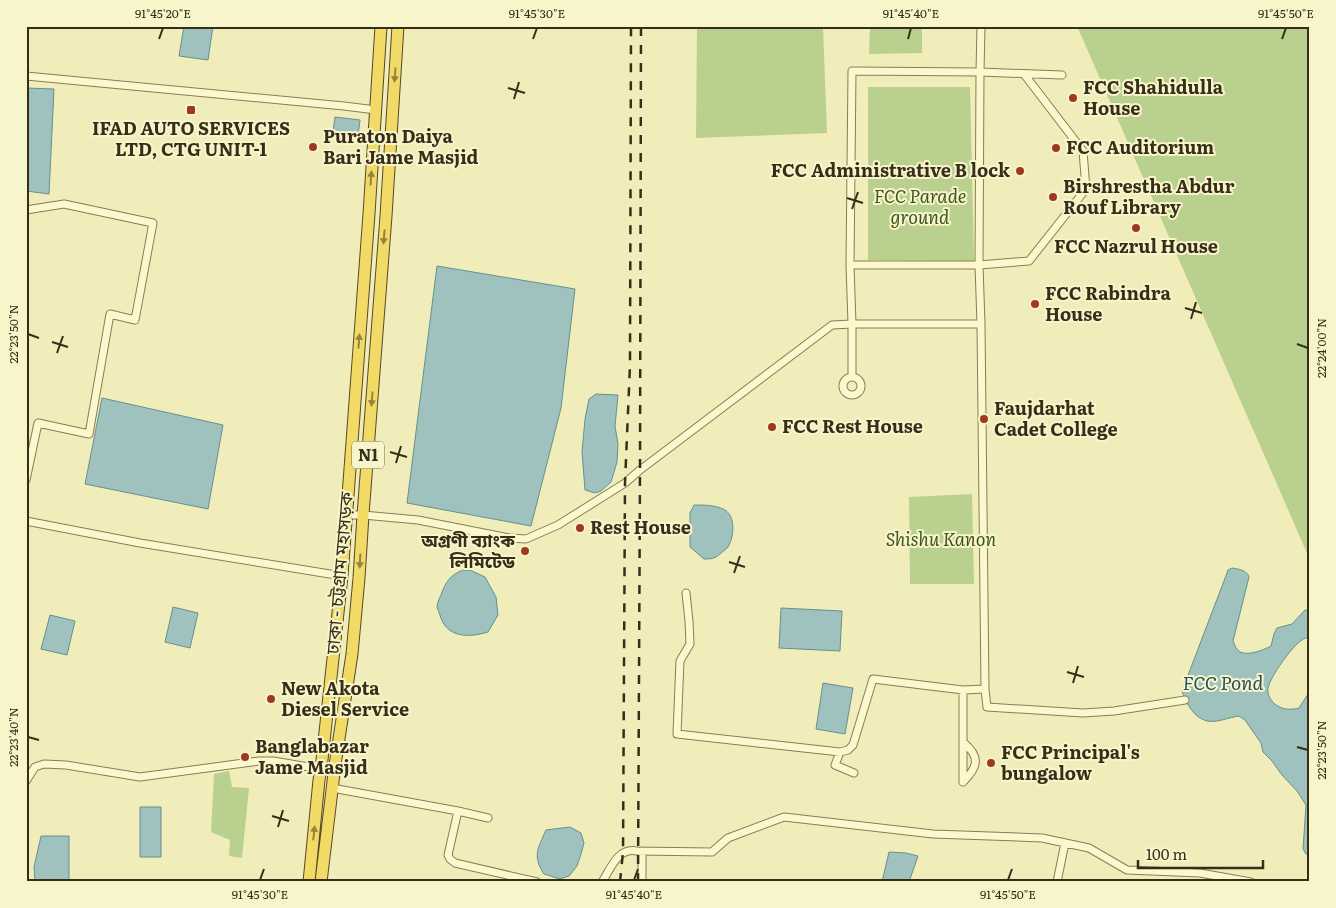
<svg xmlns="http://www.w3.org/2000/svg" width="1336" height="908" font-family="Literata,'Noto Sans Bengali',serif">
  <style>
    .green { fill: #bad08e }
    .water { fill: #9fc2bf; stroke: #66908e }
    .lines { fill: none; stroke-linecap: round; stroke-linejoin: round }
    .minor-casing { stroke: #8a7c53; stroke-width: 9 }
    .trunk-casing { stroke: #564828; stroke-width: 13 }
    .minor { stroke: #fcf8ce; stroke-width: 7 }
    .trunk { stroke: #f2da67; stroke-width: 11 }
    .rail { stroke: #372e1a; stroke-width: 2.5; stroke-dasharray: 9 9; stroke-linecap: butt }
    .oneway { fill: #948440 }
    .ticks { fill: none; stroke: #372e1a; stroke-width: 2 }
    .poi-dot { fill: #9e381e; stroke: #f8f5cb; stroke-width: 2 }
    .labels { text-anchor: middle; stroke-width: 4; stroke-linejoin: round; paint-order: stroke }
    .shield { fill: #f8f5cb; stroke: #716a4f; stroke-width: 1 }
    .shield-label { font-size: 16px; font-weight: bold; fill: #372e1a }
    .poi-label { font-size: 18px; font-weight: bold; fill: #372e1a; stroke: #f8f5cb; text-anchor: start }
    .park-label { font-size: 18px; font-style: italic; fill: #3c561e; stroke: #f8f5cb }
    .street-label { font-size: 18px; fill: #372e1a; stroke: #f8f5cb }
    .water-label { font-size: 19px; font-style: italic; fill: #275159; stroke: #f8f5cb }
    .neatline { fill: none; stroke: #372e1a; stroke-width: 2 }
    .ticks-label { font-size: 12px; text-anchor: middle; fill: #372e1a }
  </style>
  <rect width="100%" height="100%" fill="#f1edba"/>
  <path class="green" d="M697,26H823L827,133L696,138Z
    M870,26H922V53L869,54Z
    M1077,26H1310V560Z
    M868,87H970L974,261L868,260Z
    M972,494L974,584H910L909,497Z
    M229,771L232,787L249,788L242,858L229,856L230,840L211,832L214,774Z"/>
  <path class="water" d="M184,26H213L208,60L179,56Z
    M26,88L54,89L49,194L26,191Z
    M335,117L360,120L358,136L333,132Z
    M437,266L575,289L561,408L531,526L407,503Z
    M596,394L618,395L615,426L618,444L617,462L611,482L601,491L595,493L585,490L582,452L585,419L589,399Z
    M102,398L223,425L208,509L85,484Z
    M694,505C704,505 716,505 725,510C736,517 734,537 728,547C725,550 719,555 716,557C712,559 708,559 704,559L690,547V513Z
    M1232,568C1238,569 1247,570 1249,577L1233,641C1235,645 1236,650 1240,652C1249,656 1263,650 1271,646L1274,634L1277,628L1292,624L1305,610L1310,611V637C1307,638 1304,638 1302,640C1293,645 1270,677 1268,688C1267,695 1271,701 1276,705C1284,710 1290,710 1299,708L1310,691V854H1306L1303,849L1306,805L1297,791L1282,775L1272,761L1263,752L1261,743L1245,720L1239,716C1230,717 1217,723 1207,721C1194,718 1186,703 1182,691L1227,573L1228,570Z
    M463,570H470L485,577L496,597L498,615L488,632C469,638 446,638 440,615C439,612 438,610 437,607C437,602 441,596 442,592C447,580 451,575 463,570Z
    M173,607L198,613L190,648L165,642Z
    M781,608L842,611L840,651L779,648Z
    M50,615L75,621L67,655L41,649Z
    M823,683L853,688L845,734L816,729Z
    M140,807H161V857H140Z
    M570,827L581,833L584,843L581,854L577,866L569,876L560,879L544,874C532,856 538,848 546,830Z
    M41,836H69V882H35L34,867Z
    M889,852L906,853L918,856L909,882H882Z"/>
  <g class="lines">
    <defs>
      <path id="minor" d="M1024,74L1083,151L1086,189L1029,261L979,265L980,72L1062,75
        M26,76L344,106L376,110
        M26,210L64,204L153,223L135,320L110,314L89,434L38,423L26,480
        M850,265H979L981,324H852V377
        M843 386a9 9 0 1 1 18 0a9 9 0 1 1-18 0Z
        M346,515H363L418,520L509,538L526,539L558,525L625,483L640,470L832,325L852,324L850,265L852,71L980,72L981,26
        M26,521L140,543L342,576
        M686,593L689,621L690,644L680,661L677,734L840,752L848,750L853,745L873,679L963,690L985,689L981,324
        M985,689L987,707L1083,713L1114,711L1185,700
        M840,752L835,765L854,773
        M26,781L35,767L44,764L66,765L140,777L259,761H273L321,769
        M963,782V690
        M963,782C978,767 981,757 963,742
        M332,788L458,811L488,818
        M458,811L448,855L450,859L455,863L537,882
        M602,882C611,868 618,847 637,851L712,852L728,838L784,817L933,834L1042,838L1089,848L1127,870L1200,873L1251,882
        M642,882V851
        M1057,882L1065,843"/>
      <path id="trunk" d="M309,882L319,780L321,769L342,576L369,214L381,26
        M321,882L335,765L352,654L359,578L363,515L386,216L398,26"/>
    </defs>
    <use href="#minor" class="minor-casing"/>
    <use href="#trunk" class="trunk-casing"/>
    <use href="#minor" class="minor"/>
    <use href="#trunk" class="trunk"/>
    <path class="rail" d="M620,882L623,852L625,483L630,365L631,26
      M638,882L640,470L641,26"/>
  </g>
  <defs><path id="oneway-solid" d="M-6-.8H1V-3.2L6.5 0L1 3.2V.8H-6Z" transform="scale(1.25)"/></defs>
  <g class="oneway">
    <use href="#oneway-solid" transform="translate(395 75) rotate(94)"/>
    <use href="#oneway-solid" transform="translate(371 178) rotate(-86)"/>
    <use href="#oneway-solid" transform="translate(384 237) rotate(95)"/>
    <use href="#oneway-solid" transform="translate(359 341) rotate(-86)"/>
    <use href="#oneway-solid" transform="translate(372 399) rotate(94)"/>
    <use href="#oneway-solid" transform="translate(360 561) rotate(93)"/>
    <use href="#oneway-solid" transform="translate(314 833) rotate(-84)"/>
  </g>
  <path class="ticks" d="M159,39L163,28M533,39L537,28M908,39L911,28M1282,39L1286,28M508,88L525,93M514,99L519,82M847,198L863,203M852,209L858,192M1185,308L1202,313M1191,319L1196,302M28,334L39,338M52,342L68,347M1297,344L1308,348M57,353L63,336M390,452L407,457M396,463L401,446M729,562L745,567M734,573L740,556M1067,672L1084,677M1073,683L1078,666M28,737L39,740M1297,747L1308,750M272,816L289,821M278,827L283,810M260,880L264,869M634,880L638,869M1008,880L1012,869"/>
  <g class="poi-dot">
    <circle cx="1073" cy="98" r="5"/>
    <rect x="186" y="105" width="10" height="10" rx="2.5"/>
    <circle cx="313" cy="147" r="5"/>
    <circle cx="1056" cy="148" r="5"/>
    <circle cx="1020" cy="171" r="5"/>
    <circle cx="1053" cy="197" r="5"/>
    <circle cx="1136" cy="228" r="5"/>
    <circle cx="1035" cy="304" r="5"/>
    <circle cx="984" cy="419" r="5"/>
    <circle cx="772" cy="427" r="5"/>
    <circle cx="580" cy="528" r="5"/>
    <circle cx="525" cy="551" r="5"/>
    <circle cx="271" cy="699" r="5"/>
    <circle cx="245" cy="757" r="5"/>
    <circle cx="991" cy="763" r="5"/>
  </g>
  <g class="labels">
    <rect class="shield" x="352" y="441.5" width="32" height="27" rx="4"/>
    <g class="shield-label">
      <text x="368" y="461">N1</text>
    </g>
    <g class="poi-label">
      <text x="1083" y="94">FCC Shahidulla<tspan x="1083" dy="21">House</tspan></text>
      <text x="191" y="135" text-anchor="middle">IFAD AUTO SERVICES<tspan x="191" dy="21">LTD, CTG UNIT-1</tspan></text>
      <text x="323" y="143">Puraton Daiya<tspan x="323" dy="21">Bari Jame Masjid</tspan></text>
      <text x="1066" y="154">FCC Auditorium</text>
      <text x="1010" y="177" text-anchor="end">FCC Administrative B lock</text>
      <text x="1063" y="193">Birshrestha Abdur<tspan x="1063" dy="21">Rouf Library</tspan></text>
      <text x="1136" y="253" text-anchor="middle">FCC Nazrul House</text>
      <text x="1045" y="300">FCC Rabindra<tspan x="1045" dy="21">House</tspan></text>
      <text x="994" y="415">Faujdarhat<tspan x="994" dy="21">Cadet College</tspan></text>
      <text x="782" y="433">FCC Rest House</text>
      <text x="590" y="534">Rest House</text>
      <text x="515" y="547" text-anchor="end">অগ্রণী ব্যাংক<tspan x="515" dy="21">লিমিটেড</tspan></text>
      <text x="281" y="695">New Akota<tspan x="281" dy="21">Diesel Service</tspan></text>
      <text x="255" y="753">Banglabazar<tspan x="255" dy="21">Jame Masjid</tspan></text>
      <text x="1001" y="759">FCC Principal's<tspan x="1001" dy="21">bungalow</tspan></text>
    </g>
    <g class="park-label">
      <text x="920" y="203">FCC Parade<tspan x="920" dy="21">ground</tspan></text>
      <text x="941" y="546">Shishu Kanon</text>
    </g>
    <g class="street-label">
      <text transform="translate(340 573) rotate(-85)" y="6">ঢাকা - চট্টগ্রাম মহাসড়ক</text>
    </g>
    <g class="water-label">
      <text x="1223" y="690">FCC Pond</text>
    </g>
  </g>
  <rect width="1336" height="908" fill="none" stroke="#f8f5cb" stroke-width="55"/>
  <path d="M1138 860v8h125v-8" fill="none" stroke="#372e1a" stroke-width="2.5"/>
  <text x="1146" y="860" font-size="15" fill="#372e1a" stroke="#f8f5cb" stroke-width="4" paint-order="stroke">100 m</text>
  <rect x="28" y="28" width="1280" height="852" class="neatline"/>
  <g class="ticks-label">
    <text x="163" y="18">91°45'20"E</text>
    <text x="537" y="18">91°45'30"E</text>
    <text x="911" y="18">91°45'40"E</text>
    <text x="1286" y="18">91°45'50"E</text>
    <text transform="translate(14 334) rotate(-90)" y="4">22°23'50"N</text>
    <text transform="translate(1322 348) rotate(-90)" y="4">22°24'00"N</text>
    <text transform="translate(14 737) rotate(-90)" y="4">22°23'40"N</text>
    <text transform="translate(1322 750) rotate(-90)" y="4">22°23'50"N</text>
    <text x="260" y="899">91°45'30"E</text>
    <text x="634" y="899">91°45'40"E</text>
    <text x="1008" y="899">91°45'50"E</text>
  </g>
</svg>
